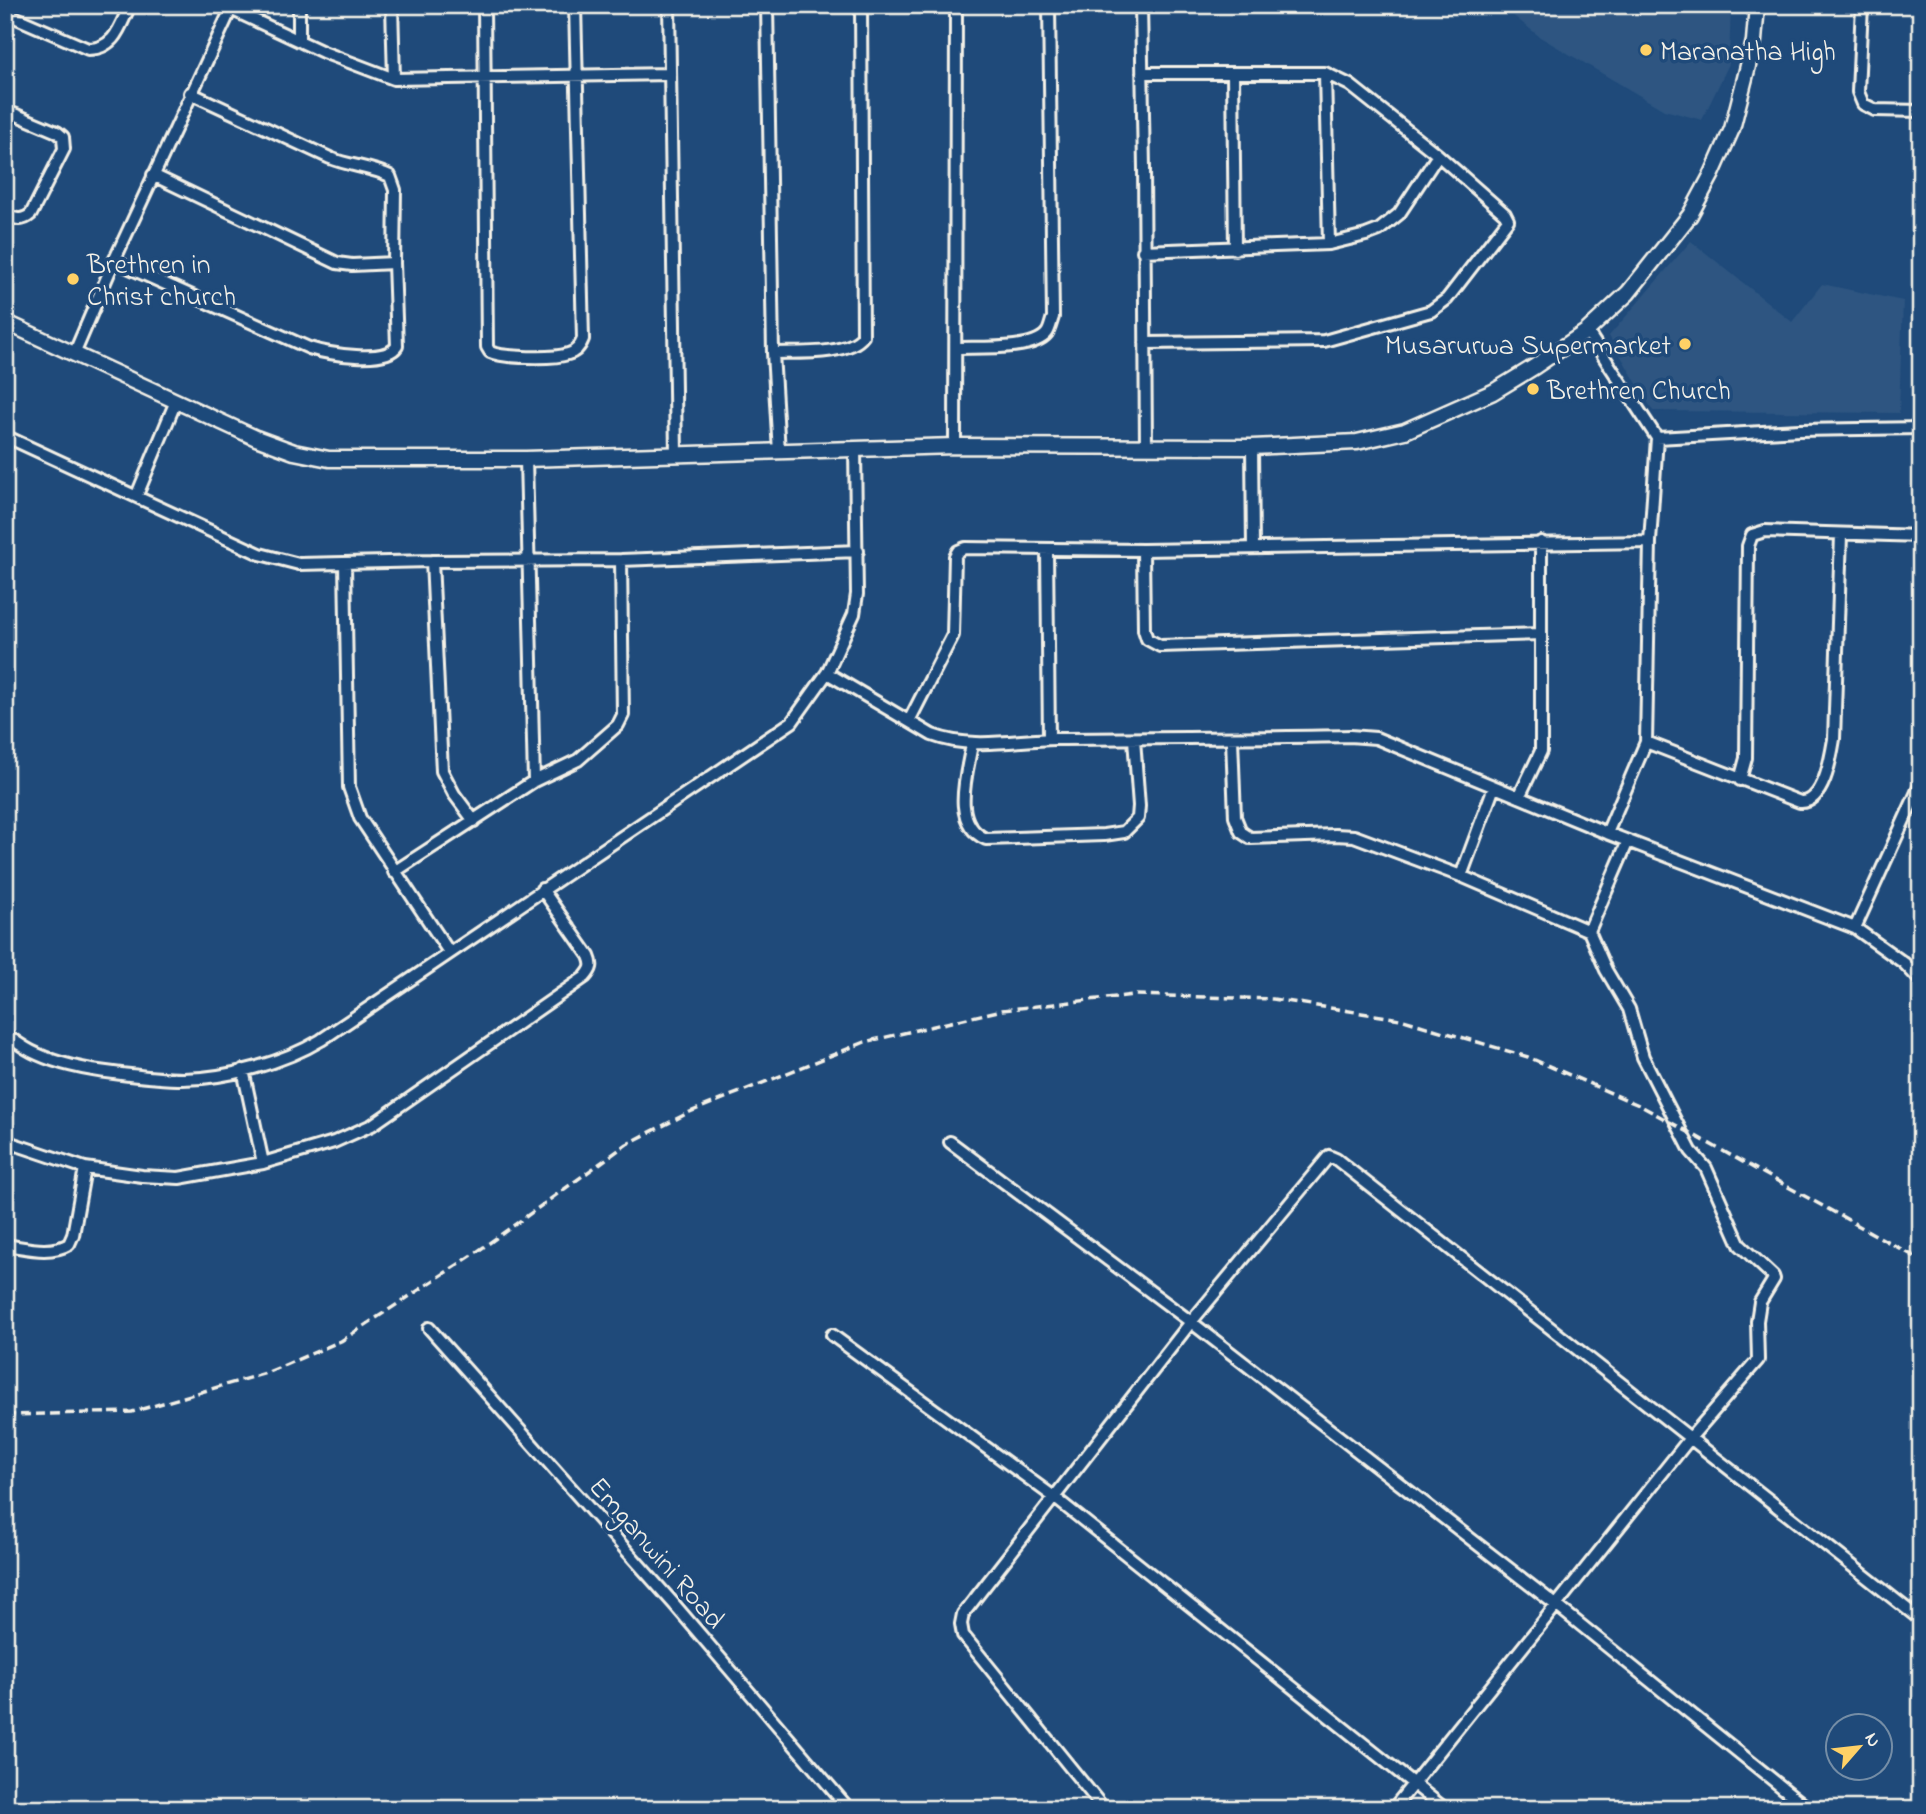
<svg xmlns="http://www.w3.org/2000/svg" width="1926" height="1814" font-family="'Indie Flower',sans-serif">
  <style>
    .built { fill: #2d5581 }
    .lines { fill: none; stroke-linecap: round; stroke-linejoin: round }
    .minor-casing { stroke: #f4f1e8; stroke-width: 16 }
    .tertiary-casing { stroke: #f4f1e8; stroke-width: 19 }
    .minor { stroke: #1f4a7a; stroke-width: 10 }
    .tertiary { stroke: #1f4a7a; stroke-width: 14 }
    .rail { stroke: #f4f1e8; stroke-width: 3.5; stroke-dasharray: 10 5; stroke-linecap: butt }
    .poi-dot { fill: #ffd166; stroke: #1f4a7a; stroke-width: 2.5 }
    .labels { text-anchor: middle; stroke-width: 7; stroke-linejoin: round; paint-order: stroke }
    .poi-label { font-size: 28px; fill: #f4f1e8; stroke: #1f4a7a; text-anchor: start }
    .street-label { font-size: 28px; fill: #f4f1e8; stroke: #1f4a7a }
  </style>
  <rect width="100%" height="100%" fill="#1f4a7a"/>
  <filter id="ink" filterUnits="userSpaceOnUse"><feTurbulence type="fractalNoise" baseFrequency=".0143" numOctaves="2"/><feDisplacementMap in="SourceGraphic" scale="14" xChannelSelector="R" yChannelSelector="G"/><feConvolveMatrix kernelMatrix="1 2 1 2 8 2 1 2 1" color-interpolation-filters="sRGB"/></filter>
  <g filter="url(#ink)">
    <path class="built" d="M1500,5H1731L1729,64L1702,120L1664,110L1540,37Z
      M1691,241L1792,322L1822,284L1903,301L1899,413L1653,411L1609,336Z"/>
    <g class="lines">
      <defs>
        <path id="minor" d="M222,5L323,52L394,79L670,74
          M392,5L394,79
          M484,5L487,347L490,352C503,358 554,359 568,354C576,352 580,347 583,339L575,5
          M669,5L676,454
          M767,5L773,353L779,452
          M1141,5L1144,168L1146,447
          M1862,5L1858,92L1863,104L1875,110L1921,111
          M5,13L88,49C115,49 120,26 130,5
          M299,41V5
          M1142,73H1325L1350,85L1438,155L1505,214L1508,220L1447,299L1431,311L1324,341L1145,343
          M1325,73L1329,244
          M1233,74L1235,249
          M5,110L57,132L63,137L64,149L31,214C22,222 15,219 5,215
          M153,175L337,263L352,265L394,263
          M1143,251L1329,244L1366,235L1379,230L1399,214L1438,155
          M114,261L309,348C328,354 386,364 397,346L394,263L395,190L390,176C372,167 349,166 330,158L190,93
          M1587,331L1657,438L1650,542L1646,742L1607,833
          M957,348C978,347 1033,351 1047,333C1050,329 1051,322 1053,317L1049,5
          M75,352L114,261L231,9
          M773,353C797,352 848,356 863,336L861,5
          M5,436L260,554L299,564L432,561L621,560L858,551
          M1657,438L1799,430L1921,428
          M955,446L956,5
          M1252,447L1253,548
          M526,459L534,781
          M137,495L176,401
          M1047,550L1049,739
          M1143,550L1144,630L1147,639L1160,646L1541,634
          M432,561L442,771L454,794L474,821
          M345,564L349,787L360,818L449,952
          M827,673L932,735C972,750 1013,740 1054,739C1153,738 1252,738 1350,736L1376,738L1607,833L1855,928L1904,963L1921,981
          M909,721L953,635L955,556L958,551L965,548L1143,550L1650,542
          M1232,739L1235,817L1241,832L1250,838L1335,835L1354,836L1461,876L1589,931L1628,841
          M1646,742L1800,802C1824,804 1831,757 1834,739L1841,535
          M972,744C967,775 950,823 986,839L1104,835L1124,832L1138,818L1139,806L1134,739
          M1740,780L1746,758L1748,546L1752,535L1765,531L1921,536
          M1519,797L1541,751V542
          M394,872L534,781L578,760L618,725L623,715L621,560
          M1461,876L1494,787
          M1855,928L1921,783
          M5,1034C15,1041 25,1049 37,1054C61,1065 88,1070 114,1073C137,1076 160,1079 183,1079C226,1079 285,1062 321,1040L792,722L827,673L854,614L857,594L855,449
          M243,1070L263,1163
          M5,1141L85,1168L142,1176L179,1178L263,1163L334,1142L372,1125L585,977C592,969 593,965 589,956L542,889
          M950,1142L1191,1322L1556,1605L1809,1809
          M5,1245C27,1248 50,1255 69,1244L73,1235L85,1168
          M429,1328L674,1604L849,1809
          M832,1335L1054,1497L1445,1809
          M1104,1809L963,1635L961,1624L963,1614L1191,1322L1329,1156L1336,1159L1921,1620
          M1393,1809L1691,1437L1758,1360L1757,1321L1760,1302L1774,1279L1773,1276L1740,1245L1706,1168L1691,1151L1643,1057L1629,1009L1606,970L1589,931"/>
        <path id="tertiary" d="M5,322L256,438L294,452L329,459H526L955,446L1252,447L1357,442L1405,431L1493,392L1534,367L1587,331L1628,293L1690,215L1712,174L1732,129L1745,78L1754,41L1757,5"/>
      </defs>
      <use href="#minor" class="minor-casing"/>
      <use href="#tertiary" class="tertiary-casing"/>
      <use href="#minor" class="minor"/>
      <use href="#tertiary" class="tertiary"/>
      <path class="rail" d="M5,1415L132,1412L266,1373L341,1341L474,1254L627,1144L690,1112L865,1042L1002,1010L1133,995L1273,999L1400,1019L1528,1057L1641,1106L1921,1260"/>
    </g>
  </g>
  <g class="poi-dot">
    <circle cx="1646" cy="50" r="7"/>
    <circle cx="73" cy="279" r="7"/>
    <circle cx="1685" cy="344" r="7"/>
    <circle cx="1533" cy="389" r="7"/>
  </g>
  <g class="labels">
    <g class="poi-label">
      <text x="1660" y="60">Maranatha High</text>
      <text x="87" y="273">Brethren in<tspan x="87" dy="32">Christ church</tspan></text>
      <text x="1671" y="354" text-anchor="end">Musarurwa Supermarket</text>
      <text x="1547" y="399">Brethren Church</text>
    </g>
    <g class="street-label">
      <text transform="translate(658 1552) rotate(49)" y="10">Emganwini Road</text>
    </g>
  </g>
  <rect width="1926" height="1814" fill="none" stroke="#1f4a7a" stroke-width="28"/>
  <rect x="14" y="14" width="1898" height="1786" fill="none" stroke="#f4f1e8" stroke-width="2.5" filter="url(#ink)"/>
  <g transform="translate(1859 1747) rotate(62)"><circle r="33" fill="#1f4a7a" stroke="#748da6" stroke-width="2"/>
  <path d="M0-5L12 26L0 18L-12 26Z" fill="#ffd166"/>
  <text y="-10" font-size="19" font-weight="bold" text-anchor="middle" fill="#f4f1e8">N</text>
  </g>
</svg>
